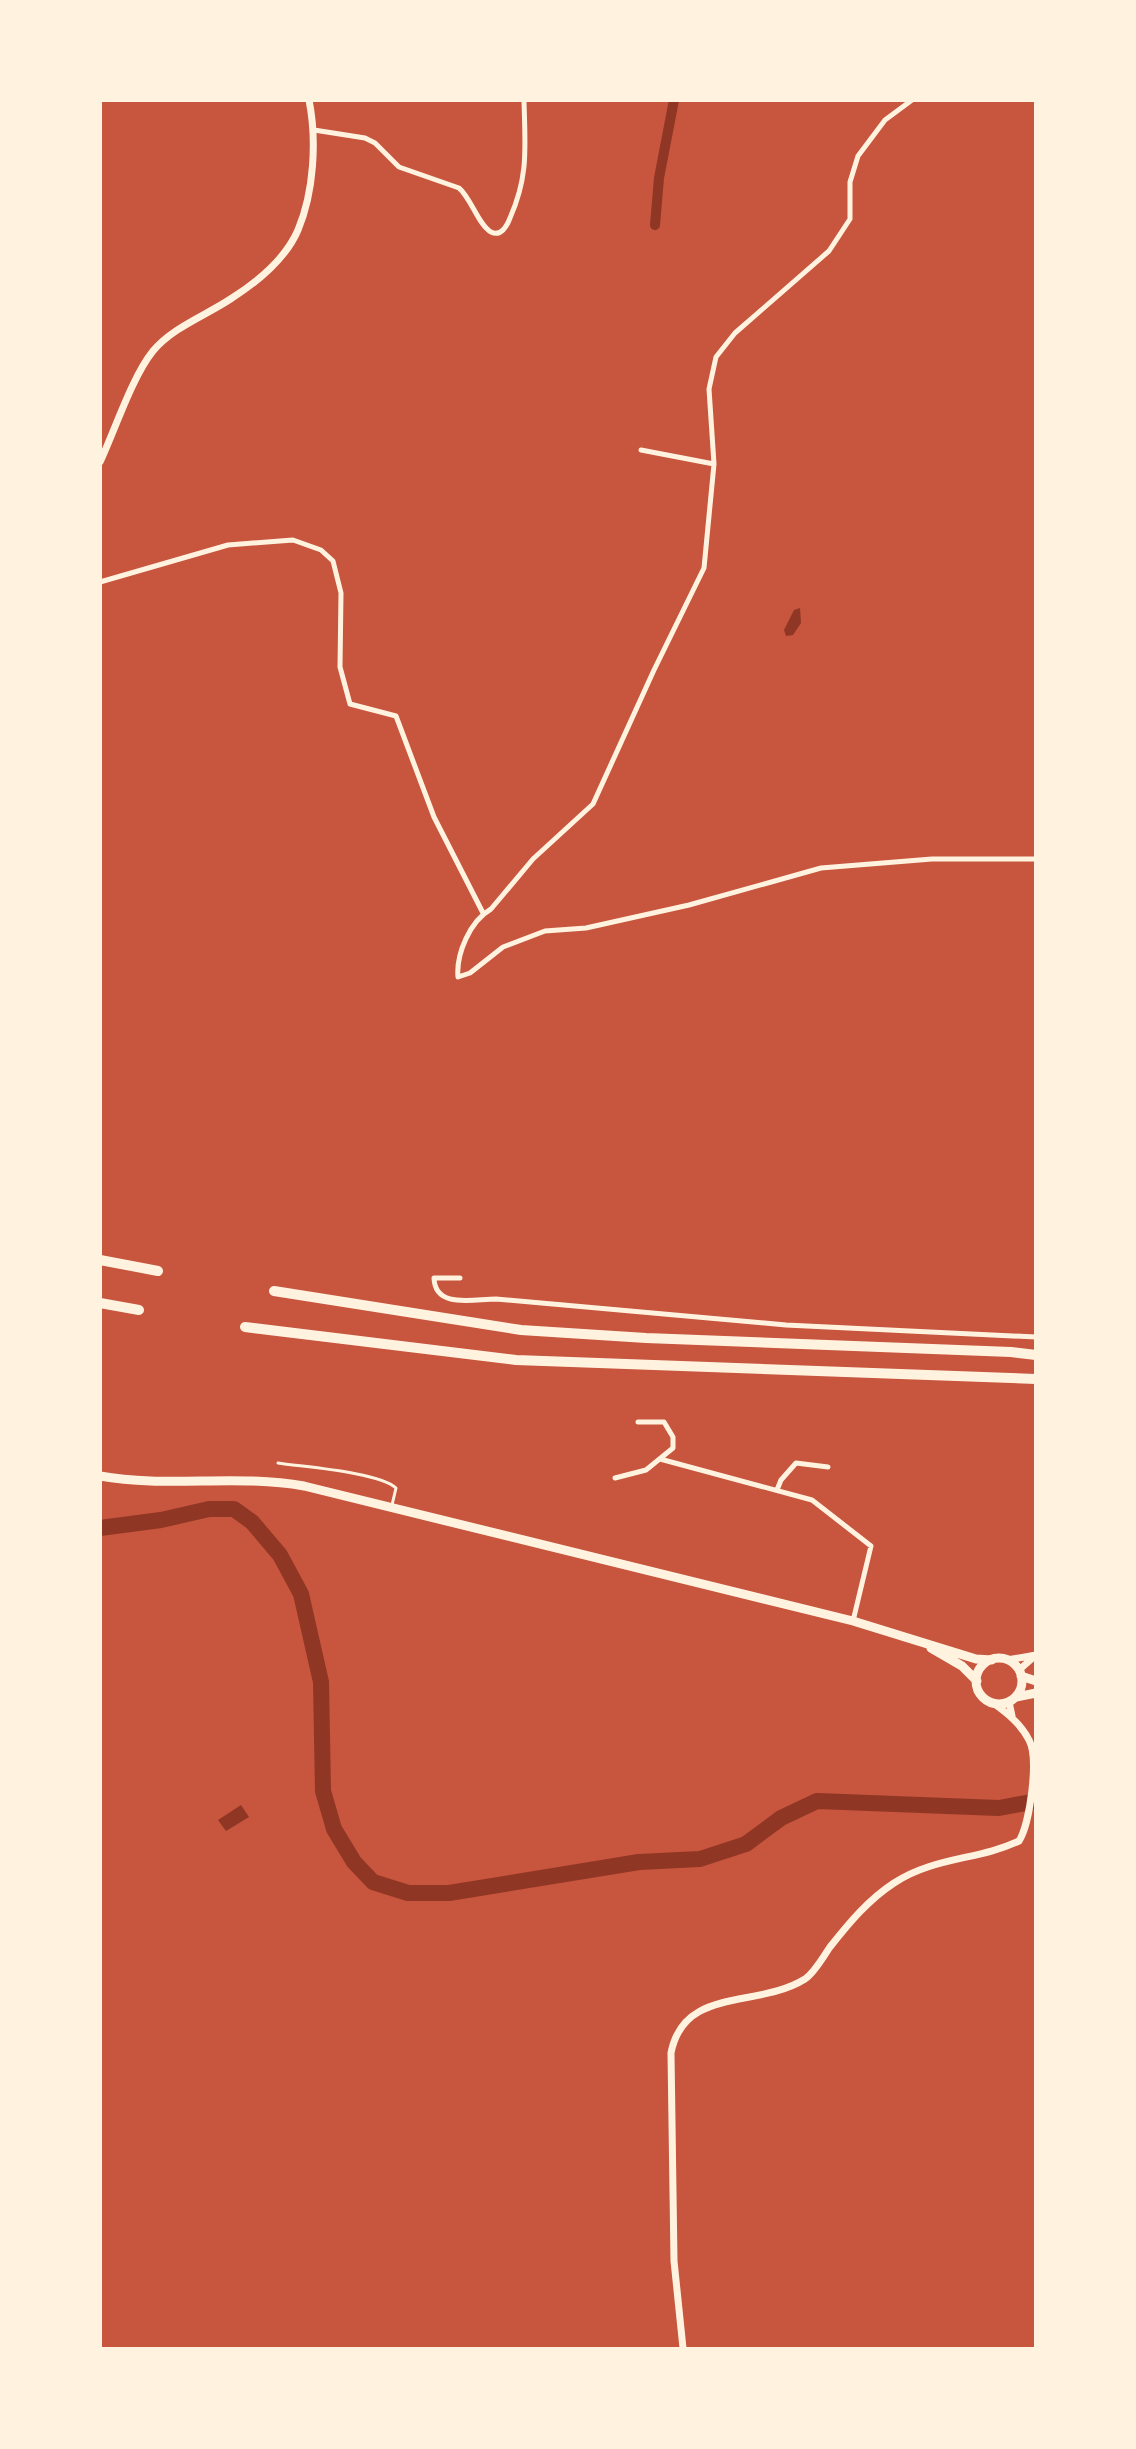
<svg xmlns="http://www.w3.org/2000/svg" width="1136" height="2449" font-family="'Space Grotesk',sans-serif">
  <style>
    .water { fill: #8f3625 }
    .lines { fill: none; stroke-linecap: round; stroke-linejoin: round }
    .canal { stroke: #8f3625; stroke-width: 10 }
    .river { stroke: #8f3625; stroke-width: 16 }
    .service { stroke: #fff3e0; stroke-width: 3 }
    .minor { stroke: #fff3e0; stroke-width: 5 }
    .tertiary { stroke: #fff3e0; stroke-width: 7 }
    .primary { stroke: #fff3e0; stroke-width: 9 }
    .motorway { stroke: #fff3e0; stroke-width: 10 }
  </style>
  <rect width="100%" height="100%" fill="#c8553d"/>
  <path class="water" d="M800,608L801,623L793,635L786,636L784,630L794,610Z
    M241,1805L249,1817L226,1831L218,1820Z"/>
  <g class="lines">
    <path class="canal" d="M655,225L659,178L674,100"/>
    <path class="river" d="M100,1528L161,1520L209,1509H234L252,1522L280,1555L301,1594L321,1682L323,1791L334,1829L354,1862L373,1882L408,1893H449L639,1862L700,1859L746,1844L781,1818L817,1801L999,1808L1036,1801"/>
    <path class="service" d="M278,1463C303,1467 379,1472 396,1488L392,1505"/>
    <path class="minor" d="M912,100L885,120L858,156L850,182V219L829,251L735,333L716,357L709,389L714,464L704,568L654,670L593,804L533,859L491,909C470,921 456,954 458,977L470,973L503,947L545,931L586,928L689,905L821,868L932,859H1036
      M314,130L365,138L375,143L399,167L459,188C471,198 479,226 491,232C501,237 507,226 510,218C529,175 525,147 524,100
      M641,450L714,464
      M100,582L228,545L293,540L321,550L333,561L341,593L340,667L350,704L396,716L434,817L483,913
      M460,1278H434C435,1309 473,1299 496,1299L786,1325L1036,1337
      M660,1459L812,1500L871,1546L853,1621
      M615,1478L646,1470L673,1448V1437L664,1422H638
      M777,1490L781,1480L796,1463L828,1467"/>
    <path class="tertiary" d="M100,462C115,430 132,377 153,351C173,327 207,315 232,298C257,282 286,258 298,230C314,192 317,140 309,100
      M1007,1660L1036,1655
      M1019,1670L1036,1655
      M1009,1702L1012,1716
      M683,2348L674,2261L671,2053C684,1986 757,2009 805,1979C815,1972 823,1957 830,1947C849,1923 868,1900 894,1883C933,1857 979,1860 1019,1841C1030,1824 1039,1758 1029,1740C1021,1724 1007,1713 993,1703"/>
    <path class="primary" d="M100,1476C167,1488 236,1474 304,1486L853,1621L976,1659L992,1660
      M931,1648L962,1666L977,1681
      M976 1681a23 23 0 1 1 46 0a23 23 0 1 1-46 0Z
      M1021,1676L1036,1681
      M1016,1697L1036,1693"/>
    <path class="motorway" d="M100,1260L158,1271
      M274,1291L521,1330L646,1338L1011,1352L1036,1355
      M100,1303L139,1310
      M245,1327L516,1360L1036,1379"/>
  </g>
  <rect width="1136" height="2449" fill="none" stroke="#fff3e0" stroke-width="204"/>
</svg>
